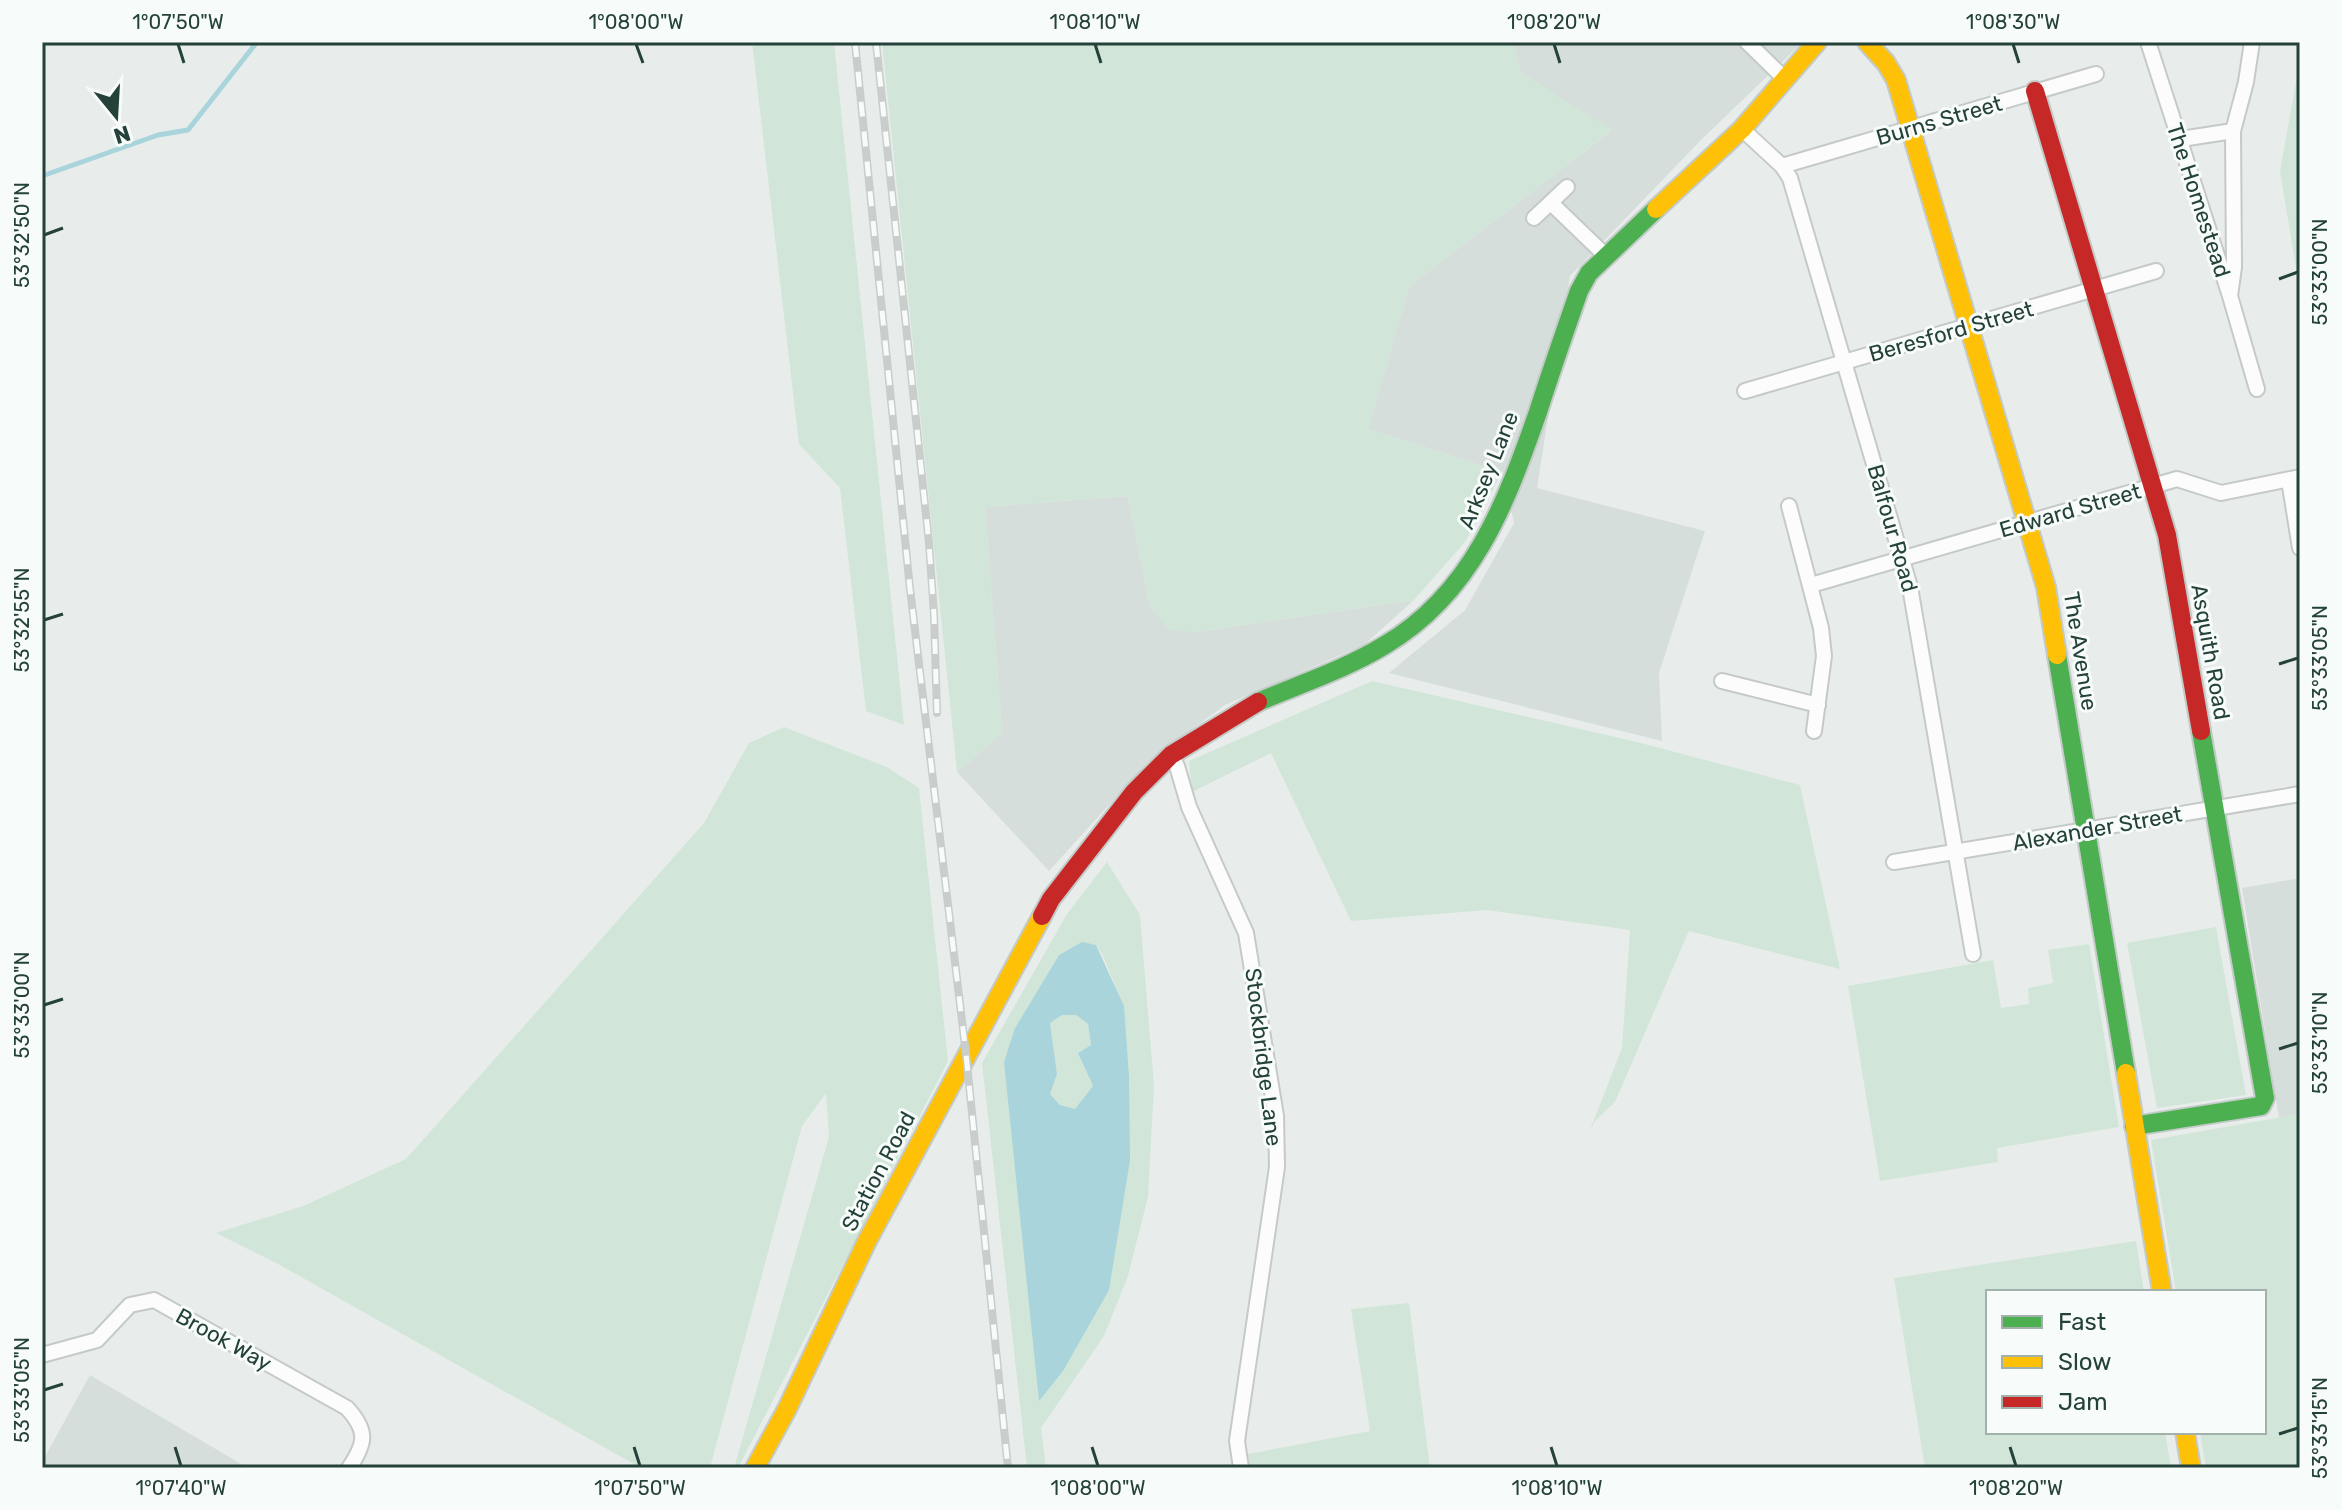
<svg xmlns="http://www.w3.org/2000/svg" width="2342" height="1510" font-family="Rubik,sans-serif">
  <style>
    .built { fill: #d6dedb }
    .green { fill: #d1e6d8; fill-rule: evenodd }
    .water { fill: #a9d4db; fill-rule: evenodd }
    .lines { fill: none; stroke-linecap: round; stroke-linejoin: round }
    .stream { stroke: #a9d4db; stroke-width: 5 }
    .street-casing { stroke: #c5cac8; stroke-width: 18 }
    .fast-casing { stroke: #c3cbc8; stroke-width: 22 }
    .slow-casing { stroke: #c3cbc8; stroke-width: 22 }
    .jam-casing { stroke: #c3cbc8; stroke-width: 22 }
    .street { stroke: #fcfcfc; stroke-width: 14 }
    .fast { stroke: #4caf50; stroke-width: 18 }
    .slow { stroke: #ffc107; stroke-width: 18 }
    .jam { stroke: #c62828; stroke-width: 18 }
    .rail-casing { stroke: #c9cdcc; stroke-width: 8 }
    .rail { stroke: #f7fbf9; stroke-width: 5; stroke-dasharray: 15; stroke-linecap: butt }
    .ticks { fill: none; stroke: #24423a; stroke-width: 3 }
    .labels { text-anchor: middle; stroke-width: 6; stroke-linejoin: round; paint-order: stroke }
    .street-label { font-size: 22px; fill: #24423a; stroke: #f7fbf9 }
    .neatline { fill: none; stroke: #24423a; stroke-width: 3 }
    .ticks-label { font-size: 20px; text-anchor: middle; fill: #24423a }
  </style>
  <rect width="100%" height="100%" fill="#e8edeb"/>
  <path class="built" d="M1513,42H1803L1702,139L1570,276L1537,488L1705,531L1659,673L1662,741L1389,673L1465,610L1514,523L1502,472L1368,429L1409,286L1611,131L1520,72Z
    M1128,496L1150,606L1195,632L1414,600L1364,645L1225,705L1148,762L1049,871L957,772L1002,733L985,507Z
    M2300,878V1114L2279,1118L2242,888Z
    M90,1375L248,1468H42V1462Z"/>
  <path class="green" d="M752,42H834L904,725L866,711L840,488L799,444Z
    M882,42H1513L1520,72L1612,130L1409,286L1368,429L1502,472L1465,542L1414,600L1195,632L1168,630L1150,606L1128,496L985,507L1002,733L957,772Z
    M2300,60V292L2280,171Z
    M1372,681L1637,742L1800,785L1840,969L1689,931L1615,1102L1596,1120L1590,1130L1622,1048L1630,930L1487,910L1351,921L1271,753L1192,792L1189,761Z
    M784,727L887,767L919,788L948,1061L738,1468H734L829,1137L826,1093L802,1126L710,1468H641L278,1264L216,1233L303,1206L406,1159L704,823L749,743Z
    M1107,862L1140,915L1154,1086L1148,1197L1128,1276L1104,1336L1041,1428L1046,1468H1027L982,1063L1067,914ZM1082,943L1096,945L1103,956L1124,1007L1039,1399L1015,1028L1059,955Z
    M2216,927L2246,1095L2157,1108L2127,943Z
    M2089,944L2119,1127L1997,1148L1998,1162L1880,1181L1848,986L1993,960L2001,1008L2029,1004L2028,988L2053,983L2048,950Z
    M1062,1015H1076L1088,1024L1091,1045L1078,1053L1093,1086L1075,1110L1060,1105L1050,1094L1057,1074L1050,1023Z
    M2300,1114V1468H2206L2200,1432H2264V1292H2176L2151,1140Z
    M2136,1241L2144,1292H1988V1432H2165L2171,1468H1925L1894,1278Z
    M1409,1303L1430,1468H1250L1248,1454L1370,1431L1351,1309Z"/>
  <path class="water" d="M1082,942L1096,945L1124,1006L1129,1077L1130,1160L1109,1290L1063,1371L1039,1401L1004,1062L1015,1028L1059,955ZM1062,1015H1076L1088,1024L1091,1045L1078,1053L1093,1086L1075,1109L1060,1105L1050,1094L1057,1074L1050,1023Z"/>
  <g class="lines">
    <path class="stream" d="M42,176L158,135L188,130L257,42"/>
    <defs>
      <path id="street" d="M1747,42L1786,80
        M2148,42L2230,296L2234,267L2233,131L2246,82L2252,42
        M1742,129L1782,166L1790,178L1910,587L1973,954
        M2181,139L2233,131
        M1782,166L2096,74
        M1551,203L1606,256
        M1534,218L1567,187
        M2230,296L2257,389
        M1745,391L2156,271
        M2289,480L2300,548
        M1789,506L1821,628L1824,656L1814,731
        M1811,585L2177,479L2221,493L2300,477
        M1722,681L1818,705
        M1171,755L1177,766L1189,807L1246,933L1276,1116L1277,1167L1237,1441L1241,1468
        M1894,862L2300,794
        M42,1355L97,1340L130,1305L154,1300L347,1408C368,1431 366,1443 349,1468"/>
      <path id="fast" d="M2057,655L2126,1073
        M1258,702C1300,684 1346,669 1385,645C1473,593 1506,503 1538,412C1551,371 1565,331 1579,291L1589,273L1656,209
        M2134,1126L2261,1106L2265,1098L2201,731"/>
      <path id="slow" d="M1867,42L1886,63L1896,80L2046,587L2057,655
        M1656,209L1742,129L1817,42
        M2126,1073L2162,1292
        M2185,1432L2191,1468
        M755,1468L787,1409L867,1241L1042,916"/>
      <path id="jam" d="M2035,91L2167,535L2201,731
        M1042,916L1051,899L1134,792L1171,755L1258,702"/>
    </defs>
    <use href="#street" class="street-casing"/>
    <use href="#fast" class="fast-casing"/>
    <use href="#slow" class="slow-casing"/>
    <use href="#jam" class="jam-casing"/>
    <use href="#street" class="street"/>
    <use href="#fast" class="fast"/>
    <use href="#slow" class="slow"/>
    <use href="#jam" class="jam"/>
    <defs>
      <path id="rail" d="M855,42L910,589L966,1054L1008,1468
        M876,42L929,543L934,615L937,713"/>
    </defs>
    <use href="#rail" class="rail-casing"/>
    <use href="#rail" class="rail"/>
  </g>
  <path class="ticks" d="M178,44L184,63M636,44L643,63M1095,44L1101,63M1554,44L1560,63M2013,44L2019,63M44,235L63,228M2279,279L2298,272M44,620L63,614M2279,664L2298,658M44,1005L63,999M2279,1049L2298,1043M44,1390L63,1384M2279,1434L2298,1428M175,1447L181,1466M634,1447L640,1466M1092,1447L1098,1466M1551,1447L1557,1466M2010,1447L2016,1466"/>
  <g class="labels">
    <g class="street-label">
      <text transform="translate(1939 120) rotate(-16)" y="8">Burns Street</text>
      <text transform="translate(2199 200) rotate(72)" y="8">The Homestead</text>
      <text transform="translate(1951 331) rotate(-16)" y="8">Beresford Street</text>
      <text transform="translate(1488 470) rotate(-68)" y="8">Arksey Lane</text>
      <text transform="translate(2070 510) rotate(-16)" y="8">Edward Street</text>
      <text transform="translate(1893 528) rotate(74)" y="8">Balfour Road</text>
      <text transform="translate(2081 651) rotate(81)" y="8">The Avenue</text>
      <text transform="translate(2211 652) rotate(80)" y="8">Asquith Road</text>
      <text transform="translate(2097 828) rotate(-10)" y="8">Alexander Street</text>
      <text transform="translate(1264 1057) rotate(83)" y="8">Stockbridge Lane</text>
      <text transform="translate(878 1171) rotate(-62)" y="8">Station Road</text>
      <text transform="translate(224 1339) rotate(29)" y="8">Brook Way</text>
    </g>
  </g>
  <rect width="2342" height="1510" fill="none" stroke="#f7fbf9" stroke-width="88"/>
  <rect x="1986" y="1290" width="280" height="144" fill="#f7fbf9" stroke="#a3b1ad" stroke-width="2"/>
  <rect x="2002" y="1316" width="40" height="12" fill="#4caf50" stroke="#a3b1ad" stroke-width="2"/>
  <text x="2058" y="1330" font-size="24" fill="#24423a">Fast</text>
  <rect x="2002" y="1356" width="40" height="12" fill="#ffc107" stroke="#a3b1ad" stroke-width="2"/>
  <text x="2058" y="1370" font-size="24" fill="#24423a">Slow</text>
  <rect x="2002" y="1396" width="40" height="12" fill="#c62828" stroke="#a3b1ad" stroke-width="2"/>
  <text x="2058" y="1410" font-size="24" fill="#24423a">Jam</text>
  <g transform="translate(116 116) rotate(162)" stroke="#f7fbf9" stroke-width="6" paint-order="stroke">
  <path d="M0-6L14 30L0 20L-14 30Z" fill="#24423a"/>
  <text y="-12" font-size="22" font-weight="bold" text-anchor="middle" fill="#24423a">N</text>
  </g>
  <rect x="44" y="44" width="2254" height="1422" class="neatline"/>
  <g class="ticks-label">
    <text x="178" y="29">1°07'50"W</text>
    <text x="636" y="29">1°08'00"W</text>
    <text x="1095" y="29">1°08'10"W</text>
    <text x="1554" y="29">1°08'20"W</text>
    <text x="2013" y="29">1°08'30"W</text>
    <text transform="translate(22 235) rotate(-90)" y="7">53°32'50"N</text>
    <text transform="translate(2320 272) rotate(-90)" y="7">53°33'00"N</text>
    <text transform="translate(22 620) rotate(-90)" y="7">53°32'55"N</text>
    <text transform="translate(2320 658) rotate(-90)" y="7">53°33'05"N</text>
    <text transform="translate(22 1005) rotate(-90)" y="7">53°33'00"N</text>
    <text transform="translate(2320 1043) rotate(-90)" y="7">53°33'10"N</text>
    <text transform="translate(22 1390) rotate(-90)" y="7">53°33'05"N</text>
    <text transform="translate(2320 1428) rotate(-90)" y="7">53°33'15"N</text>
    <text x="181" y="1495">1°07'40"W</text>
    <text x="640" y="1495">1°07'50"W</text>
    <text x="1098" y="1495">1°08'00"W</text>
    <text x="1557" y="1495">1°08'10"W</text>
    <text x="2016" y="1495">1°08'20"W</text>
  </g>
</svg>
